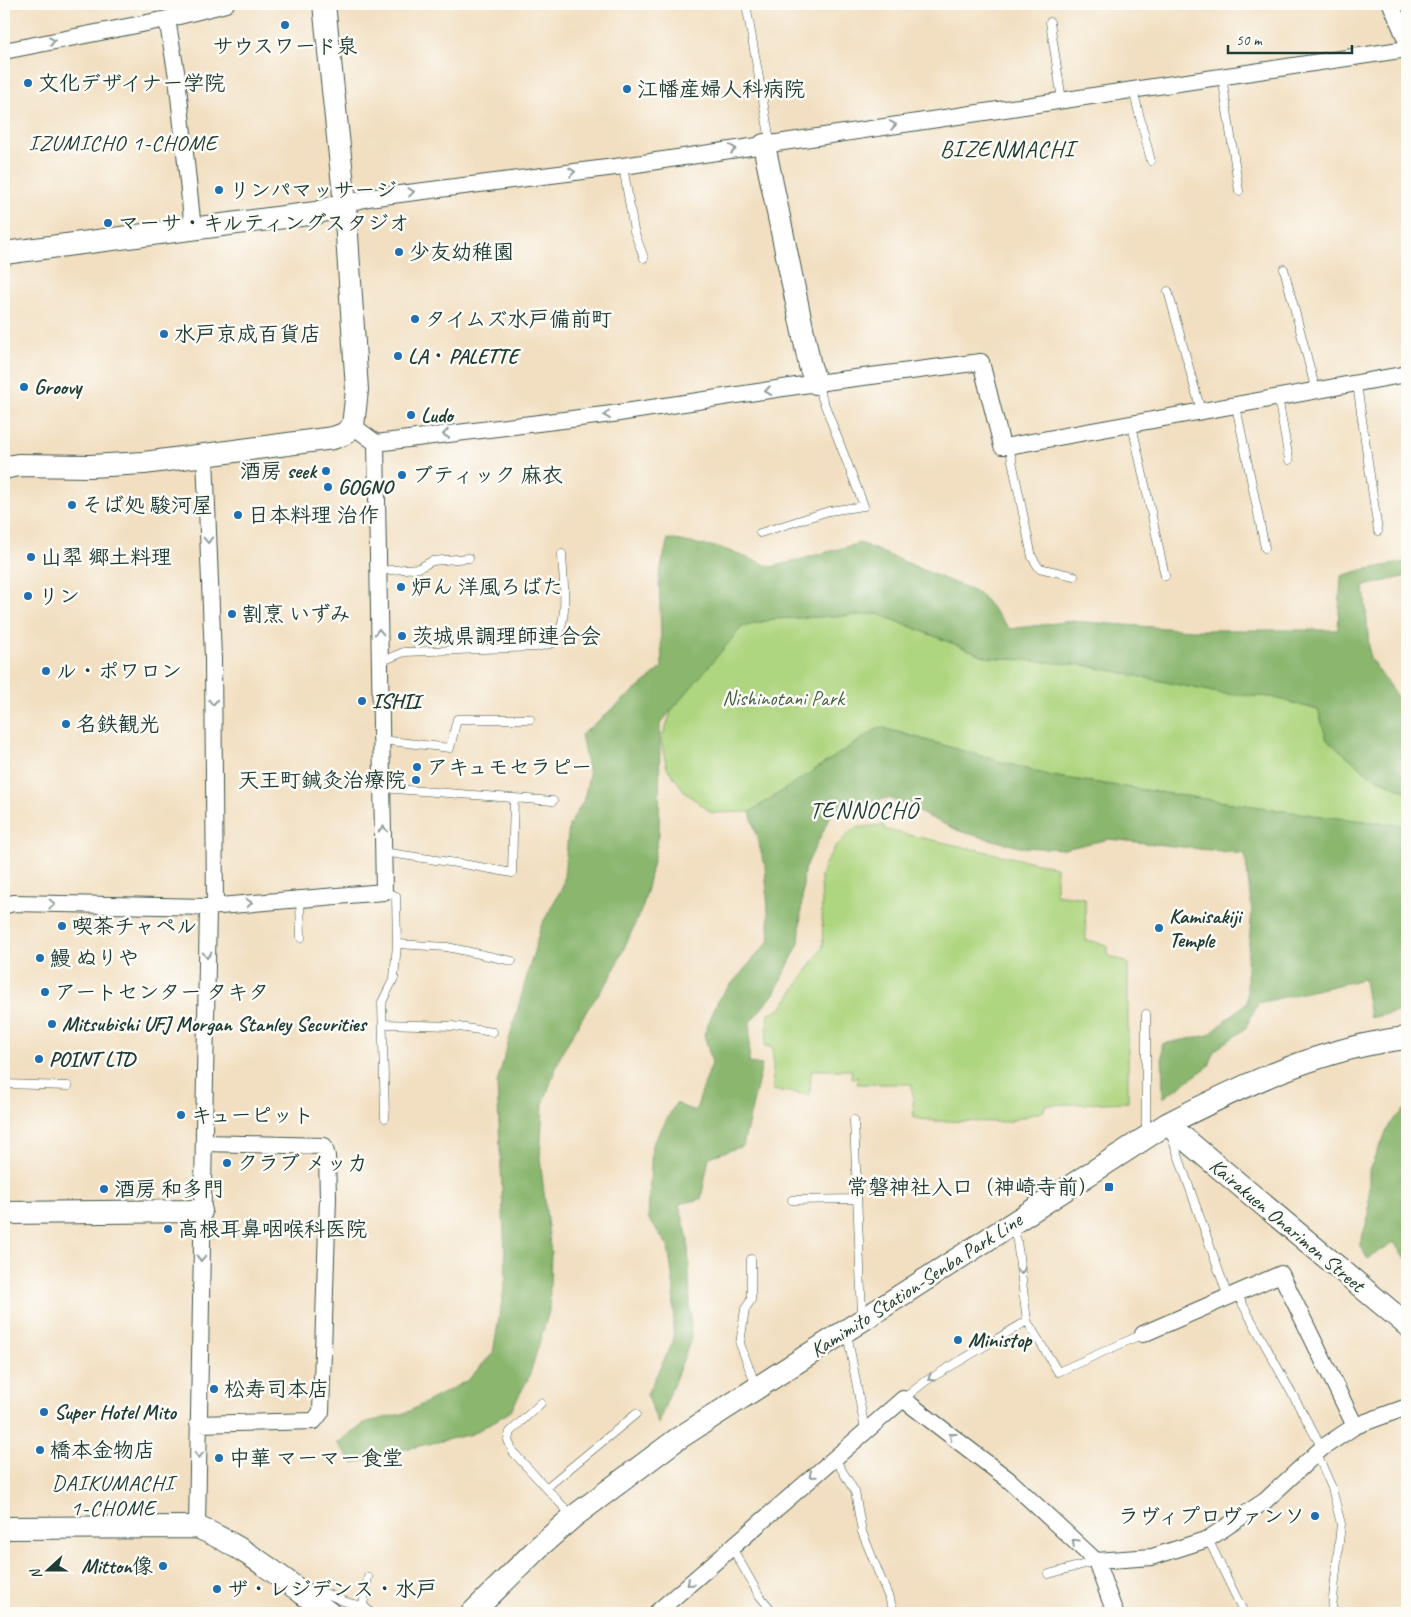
<svg xmlns="http://www.w3.org/2000/svg" width="1411" height="1617" font-family="Caveat,'Klee One',sans-serif">
  <style>
    .green { fill: #aed57f; stroke: #66895a }
    .forest { fill: #8ab66e; stroke: #547a51 }
    .lines { fill: none; stroke-linecap: round; stroke-linejoin: round }
    .lane-casing { stroke: #3f5549; stroke-width: 9 }
    .street-casing { stroke: #3f5549; stroke-width: 18 }
    .secondary-casing { stroke: #3f5549; stroke-width: 24 }
    .lane { stroke: #fff; stroke-width: 8 }
    .street { stroke: #fff; stroke-width: 16 }
    .secondary { stroke: #fff; stroke-width: 22 }
    .oneway { stroke: #8f9e9a }
    .poi-dot { fill: #1f6fb2; stroke: #fdfcf7; stroke-width: 2 }
    .labels { text-anchor: middle; stroke-width: 5; stroke-linejoin: round; paint-order: stroke }
    .poi-label { font-size: 21px; font-weight: bold; fill: #1f3d34; stroke: #fdfcf7; text-anchor: start }
    .park-label { font-size: 21px; fill: #436347; stroke: #fdfcf7 }
    .street-label { font-size: 21px; fill: #1f3d34; stroke: #fdfcf7 }
    .neighbourhood-label { font-size: 22px; letter-spacing: 1px; fill: #1f3d34; stroke: #fdfcf7 }
    .quarter-label { font-size: 24px; letter-spacing: 1px; fill: #1f3d34; stroke: #fdfcf7 }
  </style>
  <rect width="100%" height="100%" fill="#fdfcf7"/>
  <filter id="ink" filterUnits="userSpaceOnUse"><feTurbulence type="fractalNoise" baseFrequency=".02" numOctaves="2"/><feDisplacementMap in="SourceGraphic" scale="10" xChannelSelector="R" yChannelSelector="G"/><feConvolveMatrix kernelMatrix="1 2 1 2 8 2 1 2 1" color-interpolation-filters="sRGB"/></filter>
  <filter id="wash" filterUnits="userSpaceOnUse"><feTurbulence type="fractalNoise" baseFrequency=".0096" numOctaves="4" result="noise"/><feDisplacementMap in="SourceGraphic" scale="20" xChannelSelector="R" yChannelSelector="G"/><feGaussianBlur stdDeviation="1.12" result="paint"/><feColorMatrix in="noise" values="0 0 0 0 0 0 0 0 0 0 0 0 0 0 0 0 0 1.4 0 .05"/><feComposite in="paint" operator="in"/></filter>
  <g filter="url(#wash)">
    <rect width="100%" height="100%" fill="#f2dfc1"/>
    <path class="green" d="M879,614L987,657L1084,665L1223,694L1272,697L1318,710L1327,740L1407,792V826L1312,815L1051,776L880,727L750,812L712,813L686,793L667,768L661,741L673,707L724,645L742,627L773,619Z
      M883,825L886,830L1056,867V894L1085,898L1086,940L1107,945V955L1128,963V1102L1045,1105L1044,1111L1006,1122L935,1121L914,1118L912,1084H857L858,1077L851,1078L852,1070H811L810,1095L773,1090V1048L765,1046L769,1013L781,1009L823,947L821,876L825,864L835,847L854,828Z"/>
    <path class="forest" d="M668,539L721,548L772,567L860,543L980,594L1010,629L1072,621L1191,630H1338L1341,576L1362,570L1406,562L1407,576L1364,586L1370,658L1407,711V792L1370,775L1327,740L1318,710L1272,697L1223,694L1084,665L987,657L879,614L773,619L742,627L660,724L659,834L643,906L611,977L587,1010L561,1054L543,1104L540,1158L551,1254L549,1311L529,1377L510,1412L472,1434L380,1455L354,1464L337,1443L367,1422L406,1413L468,1380L493,1353L506,1277L497,1083L541,926L563,886L569,825L584,800L589,775L581,735L662,668L659,576Z
      M880,727L1051,776L1312,815L1407,826V1010L1370,1018L1364,979L1258,1003L1245,1029L1215,1050L1209,1066L1163,1098L1162,1044L1209,1035L1247,1002V962L1252,911L1245,854L1109,839L1064,849L1019,847L959,831L889,798L834,809L804,870L799,943L774,994L750,1022L749,1063L762,1065L743,1146L709,1157L701,1199L679,1204L688,1239L691,1339L658,1424L647,1394L673,1342L674,1289L668,1246L648,1218L652,1145L676,1103L695,1112L712,1063L704,1034L719,998L770,940L765,866L750,812Z
      M1407,1107V1256L1404,1258L1394,1242L1367,1259L1360,1244L1369,1215V1170L1390,1124Z"/>
  </g>
  <g filter="url(#ink)">
    <g class="lines">
      <defs>
        <path id="lane" d="M746,4L769,135L765,143
          M1050,22L1062,100
          M1222,76L1239,191
          M1133,90L1151,161
          M623,166L634,231L644,258
          M1284,269L1316,391
          M1168,291L1201,411
          M1357,384L1378,531
          M1278,397L1289,460
          M1236,406L1265,548
          M1132,425L1165,576
          M1009,446L1032,557L1039,568L1074,576
          M760,533L829,511L864,506L817,385
          M377,571L419,568L432,561L469,558
          M380,662L404,652L536,647L554,643C570,620 563,581 562,554
          M382,740L450,748L457,719H530
          M382,788L553,801
          M383,852L469,865L512,873L514,798
          M384,892L396,896L397,944L447,947L512,961
          M300,898L301,938
          M1146,1014V1132
          M384,1024L452,1026L493,1032
          M4,1084L68,1086
          M385,1118L382,1002L394,978L397,944
          M854,1120L862,1316
          M1171,1135L1228,1297
          M792,1200L857,1199
          M751,1259V1300L745,1309L740,1344L756,1386
          M1237,1294L1322,1448
          M1027,1321L1058,1372L1143,1334
          M847,1333L865,1430
          M903,1399L926,1381L1027,1321L1017,1241L1012,1225
          M541,1403L510,1432L508,1440L513,1452L572,1516
          M1317,1454L1332,1488L1341,1524L1332,1608
          M834,1457L855,1492L862,1532L895,1613
          M546,1488L636,1414
          M1208,1539L1244,1613
          M731,1546L759,1595L774,1613
          M1049,1574L1096,1561
          M309,1589C330,1591 342,1605 363,1605L371,1613
          M363,1605L368,1577"/>
        <path id="street" d="M1391,4L1407,42
          M167,19L177,77L193,229
          M4,51L167,19L226,4
          M345,204L368,198L623,166L1407,49
          M353,426L376,443L612,414L816,383L981,362L1002,446H1009L1407,374
          M205,456L213,658L215,906
          M4,906L13,903L208,907L384,892L376,443
          M1143,1334L1281,1274L1355,1426
          M198,1424L314,1421L321,1412L328,1197L327,1156L324,1146L205,1143
          M197,1527L208,907
          M1096,1561L1152,1557L1208,1539L1265,1501L1322,1448L1355,1426L1407,1407
          M656,1613L903,1399L1009,1480L1096,1561L1115,1613"/>
        <path id="secondary" d="M764,145L810,366L816,383
          M4,253L292,216L316,213L345,204
          M4,468L18,465L90,466L144,463L333,438L344,434L353,426L357,390L345,204L324,4
          M1167,1124L1407,1325
          M4,1213L201,1211
          M4,1528L197,1527C246,1547 287,1582 329,1613
          M472,1613L541,1545L573,1517L676,1440L1167,1124C1242,1086 1322,1047 1407,1038"/>
      </defs>
      <use href="#lane" class="lane-casing"/>
      <use href="#street" class="street-casing"/>
      <use href="#secondary" class="secondary-casing"/>
      <use href="#lane" class="lane"/>
      <use href="#street" class="street"/>
      <use href="#secondary" class="secondary"/>
    </g>
    <defs><path id="oneway-chevron" d="M-2-3.5L2.5 0L-2 3.5" fill="none" stroke-width="1.6" stroke-linecap="round" stroke-linejoin="round" transform="scale(1.25)"/></defs>
    <g class="oneway">
      <use href="#oneway-chevron" transform="translate(52 41) rotate(-11)"/>
      <use href="#oneway-chevron" transform="translate(893 125) rotate(-9)"/>
      <use href="#oneway-chevron" transform="translate(733 149) rotate(-8)"/>
      <use href="#oneway-chevron" transform="translate(572 172) rotate(-7)"/>
      <use href="#oneway-chevron" transform="translate(411 192) rotate(-7)"/>
      <use href="#oneway-chevron" transform="translate(768 391) rotate(171)"/>
      <use href="#oneway-chevron" transform="translate(607 415) rotate(173)"/>
      <use href="#oneway-chevron" transform="translate(446 434) rotate(173)"/>
      <use href="#oneway-chevron" transform="translate(208 540) rotate(88)"/>
      <use href="#oneway-chevron" transform="translate(379 632) rotate(-92)"/>
      <use href="#oneway-chevron" transform="translate(213 702) rotate(90)"/>
      <use href="#oneway-chevron" transform="translate(383 829) rotate(-91)"/>
      <use href="#oneway-chevron" transform="translate(249 903) rotate(-5)"/>
      <use href="#oneway-chevron" transform="translate(52 904) rotate(1)"/>
      <use href="#oneway-chevron" transform="translate(207 955) rotate(91)"/>
      <use href="#oneway-chevron" transform="translate(201 1258) rotate(91)"/>
      <use href="#oneway-chevron" transform="translate(1021 1271) rotate(83)"/>
      <use href="#oneway-chevron" transform="translate(931 1378) rotate(148)"/>
      <use href="#oneway-chevron" transform="translate(952 1436) rotate(-142)"/>
      <use href="#oneway-chevron" transform="translate(199 1455) rotate(90)"/>
      <use href="#oneway-chevron" transform="translate(812 1475) rotate(139)"/>
      <use href="#oneway-chevron" transform="translate(1075 1542) rotate(-137)"/>
      <use href="#oneway-chevron" transform="translate(690 1583) rotate(138)"/>
    </g>
  </g>
  <g class="poi-dot">
    <circle cx="285" cy="25" r="5"/>
    <circle cx="28" cy="83" r="5"/>
    <circle cx="627" cy="89" r="5"/>
    <circle cx="219" cy="190" r="5"/>
    <circle cx="108" cy="223" r="5"/>
    <circle cx="399" cy="252" r="5"/>
    <circle cx="415" cy="319" r="5"/>
    <circle cx="164" cy="334" r="5"/>
    <circle cx="398" cy="356" r="5"/>
    <circle cx="24" cy="387" r="5"/>
    <circle cx="411" cy="415" r="5"/>
    <circle cx="326" cy="471" r="5"/>
    <circle cx="402" cy="475" r="5"/>
    <circle cx="328" cy="487" r="5"/>
    <circle cx="72" cy="505" r="5"/>
    <circle cx="238" cy="515" r="5"/>
    <circle cx="31" cy="557" r="5"/>
    <circle cx="401" cy="587" r="5"/>
    <circle cx="28" cy="596" r="5"/>
    <circle cx="232" cy="614" r="5"/>
    <circle cx="402" cy="636" r="5"/>
    <circle cx="46" cy="671" r="5"/>
    <circle cx="362" cy="701" r="5"/>
    <circle cx="66" cy="724" r="5"/>
    <circle cx="417" cy="767" r="5"/>
    <circle cx="416" cy="780" r="5"/>
    <circle cx="62" cy="926" r="5"/>
    <circle cx="1159" cy="928" r="5"/>
    <circle cx="40" cy="958" r="5"/>
    <circle cx="45" cy="992" r="5"/>
    <circle cx="52" cy="1024" r="5"/>
    <circle cx="39" cy="1059" r="5"/>
    <circle cx="181" cy="1115" r="5"/>
    <circle cx="227" cy="1163" r="5"/>
    <rect x="1104" y="1182" width="10" height="10" rx="2.5"/>
    <circle cx="104" cy="1189" r="5"/>
    <circle cx="168" cy="1229" r="5"/>
    <circle cx="958" cy="1340" r="5"/>
    <circle cx="214" cy="1389" r="5"/>
    <circle cx="44" cy="1412" r="5"/>
    <circle cx="40" cy="1450" r="5"/>
    <circle cx="219" cy="1458" r="5"/>
    <circle cx="1315" cy="1516" r="5"/>
    <circle cx="163" cy="1566" r="5"/>
    <circle cx="217" cy="1589" r="5"/>
  </g>
  <g class="labels">
    <g class="poi-label">
      <text x="285" y="53" text-anchor="middle">サウスワード泉</text>
      <text x="38" y="90">文化デザイナー学院</text>
      <text x="637" y="96">江幡産婦人科病院</text>
      <text x="229" y="197">リンパマッサージ</text>
      <text x="118" y="230">マーサ・キルティングスタジオ</text>
      <text x="409" y="259">少友幼稚園</text>
      <text x="425" y="326">タイムズ水戸備前町</text>
      <text x="174" y="341">水戸京成百貨店</text>
      <text x="408" y="363">LA・PALETTE</text>
      <text x="34" y="394">Groovy</text>
      <text x="421" y="422">Ludo</text>
      <text x="316" y="478" text-anchor="end">酒房 seek</text>
      <text x="412" y="482">ブティック 麻衣</text>
      <text x="338" y="494">GOGNO</text>
      <text x="82" y="512">そば処 駿河屋</text>
      <text x="248" y="522">日本料理 治作</text>
      <text x="41" y="564">山翆 郷土料理</text>
      <text x="411" y="594">炉ん 洋風ろばた</text>
      <text x="38" y="603">リン</text>
      <text x="242" y="621">割烹 いずみ</text>
      <text x="412" y="643">茨城県調理師連合会</text>
      <text x="56" y="678">ル・ポワロン</text>
      <text x="372" y="708">ISHII</text>
      <text x="76" y="731">名鉄観光</text>
      <text x="427" y="774">アキュモセラピー</text>
      <text x="406" y="787" text-anchor="end">天王町鍼灸治療院</text>
      <text x="1169" y="923">Kamisakiji<tspan x="1169" dy="24">Temple</tspan></text>
      <text x="72" y="933">喫茶チャペル</text>
      <text x="50" y="965">鰻 ぬりや</text>
      <text x="55" y="999">アートセンター タキタ</text>
      <text x="62" y="1031">Mitsubishi UFJ Morgan Stanley Securities</text>
      <text x="49" y="1066">POINT LTD</text>
      <text x="191" y="1122">キューピット</text>
      <text x="237" y="1170">クラブ メッカ</text>
      <text x="1099" y="1194" text-anchor="end">常磐神社入口（神崎寺前）</text>
      <text x="114" y="1196">酒房 和多門</text>
      <text x="178" y="1236">高根耳鼻咽喉科医院</text>
      <text x="968" y="1347">Ministop</text>
      <text x="224" y="1396">松寿司本店</text>
      <text x="54" y="1419">Super Hotel Mito</text>
      <text x="50" y="1457">橋本金物店</text>
      <text x="229" y="1465">中華 マーマー食堂</text>
      <text x="1305" y="1523" text-anchor="end">ラヴィプロヴァンソ</text>
      <text x="153" y="1573" text-anchor="end">Mitton像</text>
      <text x="227" y="1596">ザ・レジデンス・水戸</text>
    </g>
    <g class="park-label">
      <text x="783" y="705">Nishinotani Park</text>
    </g>
    <g class="street-label">
      <text transform="translate(1287 1225) rotate(40)" y="7">Kairakuen Onarimon Street</text>
      <text transform="translate(916 1285) rotate(-33)" y="7">Kamimito Station-Senba Park Line</text>
    </g>
    <g class="neighbourhood-label">
      <text x="123" y="150">IZUMICHO 1-CHOME</text>
      <text x="113" y="1490">DAIKUMACHI<tspan x="113" dy="25">1-CHOME</tspan></text>
    </g>
    <g class="quarter-label">
      <text x="1007" y="157">BIZENMACHI</text>
      <text x="864" y="818">TENNOCHŌ</text>
    </g>
  </g>
  <rect width="1411" height="1617" fill="none" stroke="#fdfcf7" stroke-width="20"/>
  <g transform="translate(48 1570) rotate(249)" stroke="#fdfcf7" stroke-width="4" paint-order="stroke">
  <path d="M0-4L9 19L0 12L-9 19Z" fill="#1f3d34"/>
  <text y="-8" font-size="14" font-weight="bold" text-anchor="middle" fill="#1f3d34">N</text>
  </g>
  <path d="M1228 45v8h124v-8" fill="none" stroke="#1f3d34" stroke-width="2.5"/>
  <text x="1236" y="45" font-size="15" fill="#1f3d34" stroke="#fdfcf7" stroke-width="4" paint-order="stroke">50 m</text>
</svg>
